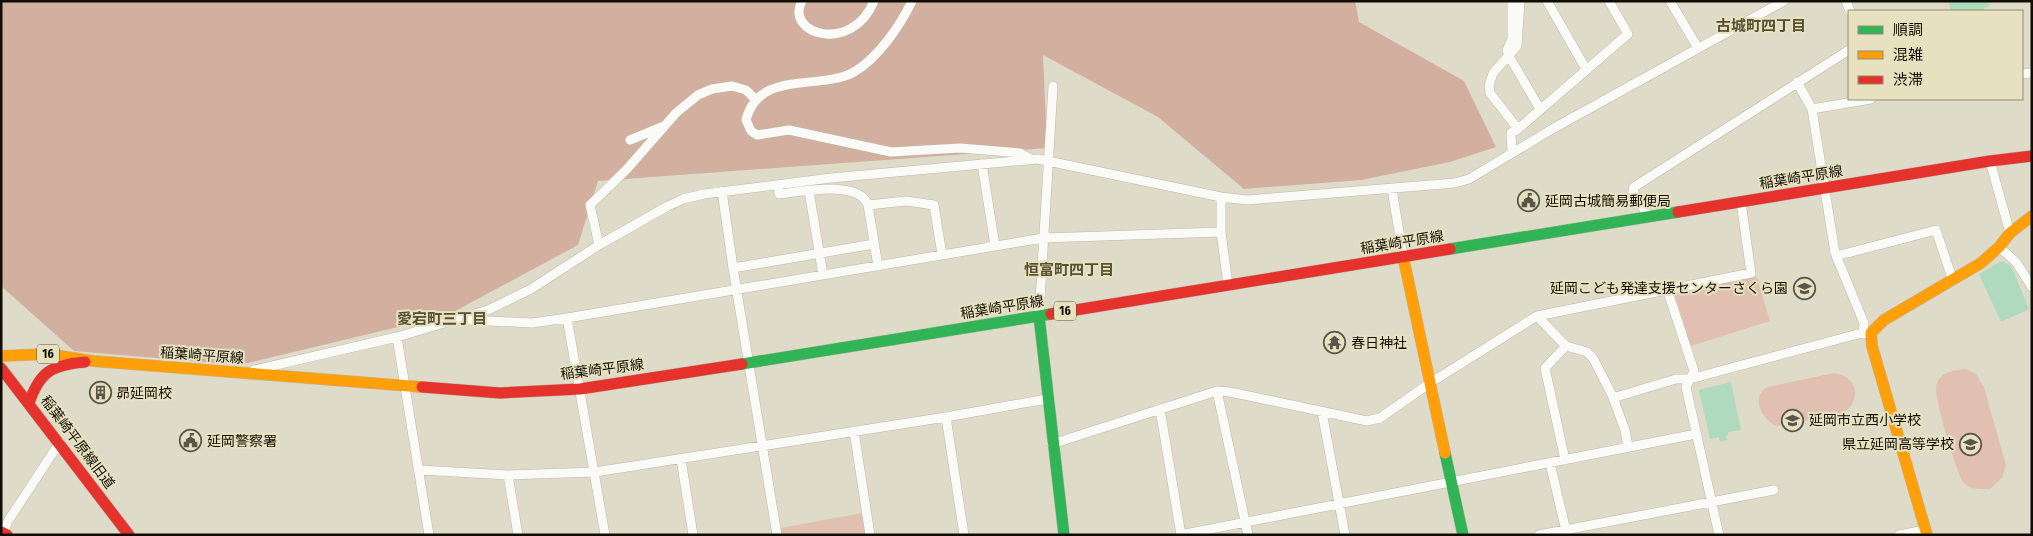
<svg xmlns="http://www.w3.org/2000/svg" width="2033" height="536" font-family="'Fira Sans Condensed','Noto Sans JP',sans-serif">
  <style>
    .green { fill: #e1c0b1 }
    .forest { fill: #d3af9f }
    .water { fill: #afdabe }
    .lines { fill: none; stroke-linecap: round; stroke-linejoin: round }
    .street-casing { stroke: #bbb8aa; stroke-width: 10 }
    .fast-casing { stroke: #bbb8aa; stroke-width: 12 }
    .slow-casing { stroke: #bbb8aa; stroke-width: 12 }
    .jam-casing { stroke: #bbb8aa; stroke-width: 12 }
    .street { stroke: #fafaf7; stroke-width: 9 }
    .fast { stroke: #30b455; stroke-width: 11 }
    .slow { stroke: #ff9f0a; stroke-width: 11 }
    .jam { stroke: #e5322d; stroke-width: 11 }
    .labels { text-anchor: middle; stroke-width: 4; stroke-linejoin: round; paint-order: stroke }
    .shield { fill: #e8e1c0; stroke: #514d3c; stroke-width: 1 }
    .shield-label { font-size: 12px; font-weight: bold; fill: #100e04 }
    .street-label { font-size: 14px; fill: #100e04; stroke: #e8e1c0 }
    .poi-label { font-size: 14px; fill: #100e04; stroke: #e8e1c0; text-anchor: start }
    .neighbourhood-label { font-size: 15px; font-weight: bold; fill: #575134; stroke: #e8e1c0 }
  </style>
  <rect width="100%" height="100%" fill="#dfdbc9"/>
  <path class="green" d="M1757,277L1770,321L1691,346L1674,293Z
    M1966,369L1976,374L1984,387L2006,465L2002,478L1990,489C1981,489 1970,490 1964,483C1957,476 1934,396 1936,387C1938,372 1954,370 1966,369Z
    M1834,373C1859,376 1862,402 1842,414L1776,426C1762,419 1750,398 1767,387Z
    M862,513L866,535H782L781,528Z"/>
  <path class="forest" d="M1,1H1355L1359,22L1464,81L1496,147L1450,162L1361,180L1244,189L1158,117L1043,55L1047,148L598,181L578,245L448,315L239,365L74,351L1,286Z"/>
  <path class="water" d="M1948,1H1988L1990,6L1984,8L1985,11H1951Z
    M2002,261L2011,266L2029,309L2001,322L1979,274Z
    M1731,382L1741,430L1728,432V435L1726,436L1727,440L1720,442L1719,437L1710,439L1699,390Z"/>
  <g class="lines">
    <defs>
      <path id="street" d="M802,1C784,34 852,55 874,1
        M912,1C900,26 878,58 854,72C820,91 759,69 746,120L751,131L757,135L789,130L891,152L960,148L1020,153L1031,159
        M1512,1V39L1507,50L1509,56L1540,109
        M1547,1L1586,69
        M1670,1L1698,48
        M1846,1L1850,11
        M2022,74L2032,73
        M1797,82L1812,109L1835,253L1864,323L1863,334
        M1812,109L1871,99
        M1518,129L1628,34L1609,1
        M630,140L664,126
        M1512,152L1511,133L1518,129L1490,93L1489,86L1493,73L1517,46L1520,1
        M1990,161L2010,233
        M982,164L995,246
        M778,185L779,194C799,192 859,179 868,205
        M1392,189L1403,256
        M722,191L733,268L777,535
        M809,191L823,275
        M1221,197V232L1228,285
        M1649,217L1633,192L1634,187L1849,50
        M599,245L590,205L627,169L676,113L698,95L712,89L732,86L746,90L756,100
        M1999,247L2016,262L2032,287
        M1836,256L1936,230L1953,281
        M878,266L868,205L906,201L934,205L942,255
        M733,268L874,244
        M1667,289L1694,371L1686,387L1719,535
        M1039,316L1053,86
        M1537,316L1566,346L1587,352L1593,358L1612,395L1616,397L1676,379H1690L1858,334L1871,333
        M567,318L605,535
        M469,320L532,323L567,318L1043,238L1221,232
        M397,337L429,535
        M254,370L397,337L488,310L531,289L599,245L668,206L683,199L704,194L831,178L1038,159L1221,197L1247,200L1455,183L1469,179L1554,128L1784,1
        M1217,391L1248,535
        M1612,395L1625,430L1628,447
        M1160,409L1181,535
        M1322,412L1345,535
        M946,417L964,535
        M854,431L870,535
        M1052,444L1217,391L1230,392L1367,421L1380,418L1430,383L1537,316L1751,273L1741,202
        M681,459L693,535
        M1565,460L1545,368L1566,346
        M1550,463L1567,535
        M419,470L508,475L595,472L946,417L1047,399
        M508,475L518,535
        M3,533L8,521L60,442
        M1180,535L1696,434
        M1539,535L1774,490
        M1899,535L1925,530"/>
      <path id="fast" d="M1450,249L1678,212
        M1039,316L1064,535
        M742,364L1051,314
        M1445,453L1463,535"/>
      <path id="slow" d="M1403,256L1445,453
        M1,356L47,354L93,361L422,387
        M1927,535L1872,346L1871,333L1884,320L1981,263L1999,247L2010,233L2032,216"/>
      <path id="jam" d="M1678,212L1990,161L2032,156
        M1051,314L1450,249
        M1,368L129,535
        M422,387L500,393L580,389L742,364
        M29,403C40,371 52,365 85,362
        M1,532L7,535"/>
    </defs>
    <use href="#street" class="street-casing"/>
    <use href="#fast" class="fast-casing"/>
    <use href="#slow" class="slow-casing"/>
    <use href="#jam" class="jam-casing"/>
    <use href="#street" class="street"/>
    <use href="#fast" class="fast"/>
    <use href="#slow" class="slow"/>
    <use href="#jam" class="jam"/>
  </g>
  <defs>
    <symbol id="civic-ring" viewBox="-11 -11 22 22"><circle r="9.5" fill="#e8e1c0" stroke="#585649" stroke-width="1.5"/><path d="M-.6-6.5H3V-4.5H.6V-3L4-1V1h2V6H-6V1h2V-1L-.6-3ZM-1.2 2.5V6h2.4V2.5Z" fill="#585649"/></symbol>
    <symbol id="school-ring" viewBox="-11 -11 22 22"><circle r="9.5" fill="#e8e1c0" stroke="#585649" stroke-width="1.5"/><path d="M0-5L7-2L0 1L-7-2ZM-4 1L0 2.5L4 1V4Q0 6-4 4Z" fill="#585649"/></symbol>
    <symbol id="temple-ring" viewBox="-11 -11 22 22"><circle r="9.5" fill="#e8e1c0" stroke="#585649" stroke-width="1.5"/><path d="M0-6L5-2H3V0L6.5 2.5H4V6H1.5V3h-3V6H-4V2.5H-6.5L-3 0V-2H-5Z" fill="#585649"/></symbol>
    <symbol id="building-ring" viewBox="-11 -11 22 22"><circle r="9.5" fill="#e8e1c0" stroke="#585649" stroke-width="1.5"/><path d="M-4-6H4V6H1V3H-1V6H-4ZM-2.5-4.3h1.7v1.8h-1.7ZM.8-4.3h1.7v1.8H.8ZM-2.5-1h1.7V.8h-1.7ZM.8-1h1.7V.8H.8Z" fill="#585649"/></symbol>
  </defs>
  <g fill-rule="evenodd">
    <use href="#civic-ring" x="1516" y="188" width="25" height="25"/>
    <use href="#school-ring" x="1792" y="276" width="25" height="25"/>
    <use href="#temple-ring" x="1322" y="330" width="25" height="25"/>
    <use href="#building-ring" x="88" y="380" width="25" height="25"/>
    <use href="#school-ring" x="1780" y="408" width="25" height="25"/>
    <use href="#civic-ring" x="178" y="428" width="25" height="25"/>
    <use href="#school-ring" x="1958" y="432" width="25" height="25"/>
  </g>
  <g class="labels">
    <g class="shield">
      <rect x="1054" y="301.5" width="22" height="19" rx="4"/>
      <rect x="37" y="344.5" width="22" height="19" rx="4"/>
    </g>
    <g class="shield-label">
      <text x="1065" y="315">16</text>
      <text x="48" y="358">16</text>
    </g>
    <g class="street-label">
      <text transform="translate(1801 177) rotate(-9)" y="5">稲葉崎平原線</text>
      <text transform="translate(1402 242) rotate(-9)" y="5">稲葉崎平原線</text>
      <text transform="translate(1002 307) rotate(-9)" y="5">稲葉崎平原線</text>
      <text transform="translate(202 355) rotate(4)" y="5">稲葉崎平原線</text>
      <text transform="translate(602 369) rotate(-7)" y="5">稲葉崎平原線</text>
      <text transform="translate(78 442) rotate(53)" y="5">稲葉崎平原線旧道</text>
    </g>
    <g class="poi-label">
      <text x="1545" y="206">延岡古城簡易郵便局</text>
      <text x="1788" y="293" text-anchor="end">延岡こども発達支援センターさくら園</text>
      <text x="1351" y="348">春日神社</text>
      <text x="116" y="398">昴延岡校</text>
      <text x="1809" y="425">延岡市立西小学校</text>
      <text x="207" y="446">延岡警察署</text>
      <text x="1954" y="449" text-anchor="end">県立延岡高等学校</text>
    </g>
    <g class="neighbourhood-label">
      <text x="1761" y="31">古城町四丁目</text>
      <text x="1069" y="275">恒富町四丁目</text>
      <text x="442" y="324">愛宕町三丁目</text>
    </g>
  </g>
  <rect width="2033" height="536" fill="none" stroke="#100e04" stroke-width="5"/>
  <rect x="1848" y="10" width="175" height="90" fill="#e8e1c0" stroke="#928d75"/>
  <rect x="1858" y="26" width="25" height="8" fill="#30b455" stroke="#928d75"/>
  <text x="1893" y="35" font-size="15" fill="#100e04">順調</text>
  <rect x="1858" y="51" width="25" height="8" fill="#ff9f0a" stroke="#928d75"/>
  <text x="1893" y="60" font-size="15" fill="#100e04">混雑</text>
  <rect x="1858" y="76" width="25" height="8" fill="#e5322d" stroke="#928d75"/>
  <text x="1893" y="85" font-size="15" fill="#100e04">渋滞</text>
</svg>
